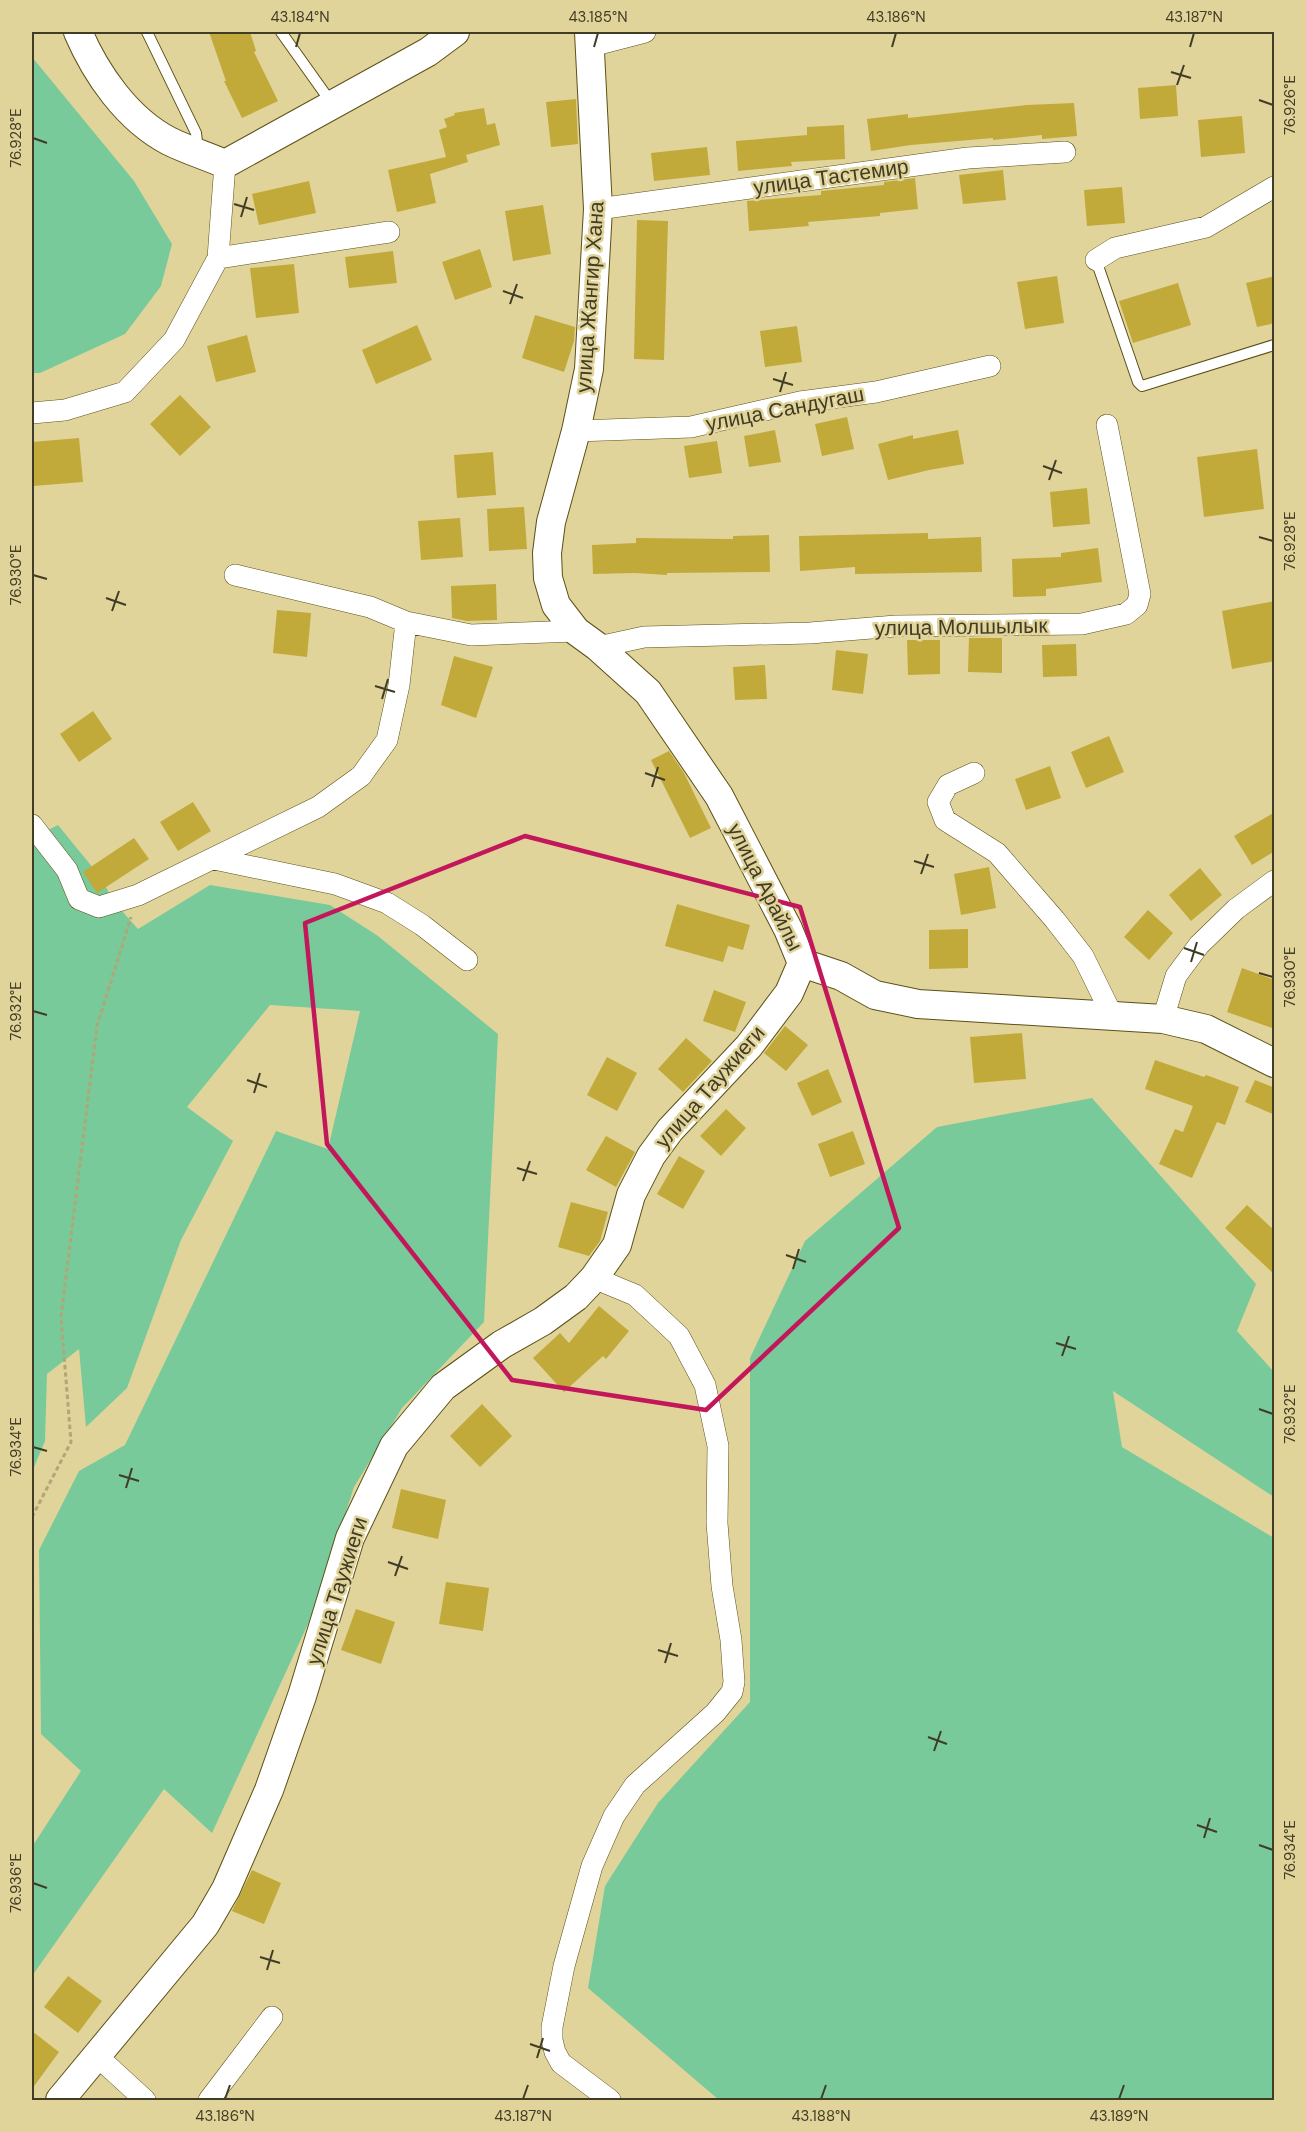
<svg xmlns="http://www.w3.org/2000/svg" width="1306" height="2132" font-family="'DM Sans',sans-serif">
  <style>
    .green { fill: #78ca9b }
    .building { fill: #c1aa3a }
    .lines { fill: none; stroke-linecap: round; stroke-linejoin: round }
    .lane-casing { stroke: #5c5017; stroke-width: 12 }
    .street-casing { stroke: #5c5017; stroke-width: 22 }
    .secondary-casing { stroke: #5c5017; stroke-width: 30 }
    .path { stroke: #b0a676; stroke-width: 3; stroke-dasharray: 4.5 3; stroke-linecap: butt }
    .lane { stroke: #fff; stroke-width: 10 }
    .street { stroke: #fff; stroke-width: 21 }
    .secondary { stroke: #fff; stroke-width: 28 }
    .marked { fill: none; stroke: #c2185b; stroke-width: 4.5; stroke-linejoin: round }
    .ticks { fill: none; stroke: #413c25; stroke-width: 2 }
    .labels { text-anchor: middle; stroke-width: 5; stroke-linejoin: round; paint-order: stroke }
    .street-label { font-size: 21px; fill: #413c25; stroke: #e1d49a }
    .neatline { fill: none; stroke: #413c25; stroke-width: 2 }
    .ticks-label { font-size: 15px; text-anchor: middle; fill: #413c25 }
  </style>
  <rect width="100%" height="100%" fill="#e1d49a"/>
  <path class="green" d="M32,57L134,181L172,244L161,286L125,334L40,373H32Z
    M58,825L102,879L113,901L138,929L210,885L330,905L378,936L498,1034L484,1322L402,1408L354,1487L313,1613L212,1833L164,1789L32,1976V1847L81,1771L41,1734L39,1550L79,1471L125,1445L276,1131L328,1149L360,1011L270,1005L187,1107L233,1141L181,1240L127,1388L86,1427L79,1349L47,1374L45,1441L32,1472V838Z
    M1092,1098L1256,1284L1237,1331L1274,1372V1497L1113,1391L1122,1447L1274,1538V2100H719L588,1988L605,1886L658,1803L750,1702V1358L805,1241L937,1127Z"/>
  <path class="building" d="M209,32H250L256,51L254,52L278,101L242,118L224,81H226Z
    M1176,85L1178,116L1140,119L1138,88Z
    M576,99L578,144L551,147L546,102Z
    M1074,103L1077,136L1042,139V135L993,140V138L911,145L871,151L867,119L908,114V118L1027,105Z
    M484,108L487,125L495,123L500,145L466,155L468,162L430,174L436,203L397,212L388,170L446,157L439,130L447,127L444,119L455,115L454,113Z
    M1242,116L1245,153L1201,157L1198,120Z
    M844,125L845,159L791,162L792,166L738,171L736,141L807,135V127Z
    M707,147L710,175L654,181L651,153Z
    M1003,170L1006,200L963,204L959,175Z
    M915,178L918,209L880,213V216L808,222L809,226L749,231L747,201L821,195V191L884,185V182Z
    M309,181L316,213L259,225L252,194Z
    M1122,187L1125,223L1087,226L1084,190Z
    M543,205L551,254L513,261L505,211Z
    M637,220L668,221L664,360L634,359Z
    M480,249L492,287L455,300L442,262Z
    M393,251L397,283L349,288L345,257Z
    M294,264L299,313L256,318L250,268Z
    M1057,276L1064,323L1025,329L1017,282Z
    M1275,276V323L1257,327L1246,283Z
    M1178,283L1191,325L1133,343L1119,301Z
    M535,315L575,327L574,341L564,372L522,358Z
    M417,325L432,360L376,384L362,350Z
    M797,326L802,362L765,367L760,331Z
    M247,335L256,372L216,382L207,346Z
    M180,395L211,427L180,456L150,424Z
    M847,417L854,449L822,456L815,424Z
    M775,430L781,462L749,467L744,436Z
    M958,430L964,464L929,470L888,480L878,444L913,435V439Z
    M79,438L83,482L33,486L32,442Z
    M717,441L722,473L689,478L684,446Z
    M1257,449L1264,509L1204,517L1197,457Z
    M493,452L496,495L457,498L454,455Z
    M1087,488L1090,524L1053,527L1050,492Z
    M524,507L527,549L489,551L487,509Z
    M460,518L463,557L421,560L418,521Z
    M928,533V539L981,537L982,572L855,574V567L800,571L799,536Z
    M769,535L770,572L667,573V575L635,573L593,574L592,545L636,543V538L733,539V536Z
    M1098,548L1102,582L1046,589V596L1013,597L1012,559L1061,557V553Z
    M496,584L497,620L467,621L452,618L451,586Z
    M1275,601V661L1232,669L1222,611Z
    M277,610L311,613L307,657L273,653Z
    M969,638H1002V673L968,672Z
    M907,640H940V674L908,675Z
    M1076,644L1077,676L1043,677L1042,645Z
    M836,650L868,654L863,694L832,690Z
    M454,656L493,667L476,718L441,705Z
    M765,665L767,699L735,700L733,667Z
    M93,711L112,739L79,762L60,734Z
    M1109,736L1124,772L1086,788L1071,752Z
    M669,751L684,773L711,828L690,838L651,760Z
    M1050,766L1061,798L1026,810L1015,779Z
    M193,802L211,831L178,851L160,822Z
    M1275,812V851L1252,865L1234,836Z
    M134,838L149,859L97,893L83,872Z
    M989,867L996,908L961,915L954,874Z
    M1200,868L1222,895L1191,921L1169,895Z
    M677,904L750,925L743,950L728,946L723,962L665,946Z
    M1148,910L1173,933L1149,960L1124,937Z
    M968,929V968L929,969V930Z
    M1242,968L1275,980V1029L1227,1012Z
    M714,990L746,1002L735,1032L703,1021Z
    M785,1026L808,1045L786,1071L764,1053Z
    M1022,1033L1026,1079L974,1083L970,1037Z
    M686,1038L712,1061L683,1092L658,1069Z
    M607,1057L637,1073L617,1111L587,1095Z
    M1155,1060L1204,1077L1206,1075L1239,1087L1225,1125L1217,1122L1192,1178L1159,1164L1175,1129L1183,1132L1193,1106L1145,1089Z
    M828,1069L842,1102L812,1116L797,1083Z
    M1255,1080L1275,1088V1115L1245,1102Z
    M726,1109L746,1128L721,1156L700,1136Z
    M853,1131L865,1164L830,1177L818,1144Z
    M606,1136L635,1152L616,1187L586,1170Z
    M679,1156L705,1171L683,1209L657,1194Z
    M571,1202L608,1212L600,1241L589,1256L558,1247Z
    M1247,1205L1275,1231V1275L1225,1228Z
    M599,1306L629,1331L606,1359L603,1356L564,1392L533,1358L560,1333L569,1343Z
    M482,1404L512,1436L480,1467L450,1436Z
    M401,1489L446,1500L438,1539L392,1528Z
    M446,1582L489,1588L483,1631L439,1624Z
    M356,1609L395,1622L381,1664L341,1650Z
    M252,1870L281,1883L264,1924L232,1911Z
    M68,1976L102,2001L78,2033L44,2007Z
    M32,2031L59,2052L32,2089Z"/>
  <g class="lines">
    <defs>
      <path id="lane" d="M147,32L196,133L198,151
        M281,32L333,105
        M1096,260L1138,382L1142,386L1274,345"/>
      <path id="street" d="M591,46L645,32
        M598,209L968,158L1065,152
        M218,258L389,232
        M1096,260L1115,248L1206,227L1274,187
        M32,413L65,410L125,392L174,340L218,258L225,164
        M576,431L691,427L800,402L876,392L990,366
        M235,575L370,607L406,622L471,635L576,631
        M598,647L644,637L810,633L896,626L1082,624L1126,614L1137,605L1140,594L1107,425
        M974,773L948,785L938,802L945,820L997,853L1055,920L1083,956L1113,1017
        M32,825L67,870L79,899L99,907L138,895L318,807L361,776L387,740L399,685L406,622
        M214,859L335,884L387,903L422,925L467,960
        M1163,1019L1176,976L1199,945L1236,909L1274,881
        M594,1278L635,1295L679,1336L705,1385L718,1446L717,1523L722,1586L731,1640L734,1682L732,1692L715,1713L635,1785L614,1816L592,1866L564,1966L552,2027V2040L555,2052L561,2063L610,2100
        M97,2056L145,2100
        M209,2100L272,2017"/>
      <path id="secondary" d="M78,32C96,74 127,119 169,141C187,150 207,156 225,164L428,52L455,32
        M589,32L598,209L589,369L576,431L551,522L547,553L548,578L556,605L576,631L598,647L648,692L719,796L788,929L802,963L841,976L875,995L918,1004L1163,1019L1206,1029L1274,1063
        M60,2100L205,1925L226,1889L269,1790L302,1696L350,1538L394,1446L443,1387L501,1345L543,1321L576,1297L594,1278L617,1245L631,1195L651,1156L670,1130L749,1046L789,993L802,963"/>
    </defs>
    <use href="#lane" class="lane-casing"/>
    <use href="#street" class="street-casing"/>
    <use href="#secondary" class="secondary-casing"/>
    <path class="path" d="M32,1517L71,1442L61,1317L97,1026L131,917"/>
    <use href="#lane" class="lane"/>
    <use href="#street" class="street"/>
    <use href="#secondary" class="secondary"/>
  </g>
  <path class="marked" d="M525,836L800,907L899,1228L706,1410L512,1380L327,1144L305,923Z"/>
  <path class="ticks" d="M296,47L300,33M594,47L598,33M892,47L896,33M1190,47L1194,33M1171,72L1191,78M1177,85L1184,65M1259,100L1273,105M33,138L47,143M234,204L254,210M241,217L247,197M503,291L523,298M510,304L517,284M773,379L793,385M780,392L786,372M1043,466L1062,473M1049,480L1056,460M1259,537L1273,541M33,575L47,579M106,598L126,605M112,611L119,591M375,686L395,692M382,699L388,679M645,773L665,780M652,787L658,767M914,861L934,867M921,874L928,854M1184,948L1204,955M1191,962L1197,942M1259,973L1273,977M33,1011L47,1015M247,1080L267,1087M254,1093L260,1073M517,1168L537,1174M523,1181L530,1161M786,1255L806,1262M793,1269L799,1249M1056,1343L1076,1349M1062,1356L1069,1336M1259,1409L1273,1414M33,1447L47,1451M119,1475L139,1481M126,1488L132,1468M388,1562L408,1569M395,1576L402,1556M658,1650L678,1656M665,1663L671,1643M928,1737L947,1744M934,1751L941,1731M1197,1825L1217,1832M1204,1838L1210,1818M1259,1845L1273,1850M33,1883L47,1888M260,1957L280,1963M267,1970L273,1950M530,2044L550,2051M537,2058L543,2038M225,2099L230,2085M523,2099L528,2085M821,2099L826,2085M1119,2099L1124,2085"/>
  <g class="labels">
    <g class="street-label">
      <text transform="translate(831 177) rotate(-8)" y="7">улица Тастемир</text>
      <text transform="translate(590 297) rotate(-86)" y="7">улица Жангир Хана</text>
      <text transform="translate(785 409) rotate(-11)" y="7">улица Сандугаш</text>
      <text transform="translate(961 627) rotate(-1)" y="7">улица Молшылык</text>
      <text transform="translate(765 887) rotate(63)" y="7">улица Арайлы</text>
      <text transform="translate(710 1087) rotate(-49)" y="7">улица Таужиеги</text>
      <text transform="translate(337 1591) rotate(-72)" y="7">улица Таужиеги</text>
    </g>
  </g>
  <rect width="1306" height="2132" fill="none" stroke="#e1d49a" stroke-width="66"/>
  <rect x="33" y="33" width="1240" height="2066" class="neatline"/>
  <g class="ticks-label">
    <text x="300" y="22">43.184°N</text>
    <text x="598" y="22">43.185°N</text>
    <text x="896" y="22">43.186°N</text>
    <text x="1194" y="22">43.187°N</text>
    <text transform="translate(1290 105) rotate(-90)" y="5">76.926°E</text>
    <text transform="translate(16 138) rotate(-90)" y="5">76.928°E</text>
    <text transform="translate(1290 541) rotate(-90)" y="5">76.928°E</text>
    <text transform="translate(16 575) rotate(-90)" y="5">76.930°E</text>
    <text transform="translate(1290 977) rotate(-90)" y="5">76.930°E</text>
    <text transform="translate(16 1011) rotate(-90)" y="5">76.932°E</text>
    <text transform="translate(1290 1414) rotate(-90)" y="5">76.932°E</text>
    <text transform="translate(16 1447) rotate(-90)" y="5">76.934°E</text>
    <text transform="translate(1290 1850) rotate(-90)" y="5">76.934°E</text>
    <text transform="translate(16 1883) rotate(-90)" y="5">76.936°E</text>
    <text x="225" y="2121">43.186°N</text>
    <text x="523" y="2121">43.187°N</text>
    <text x="821" y="2121">43.188°N</text>
    <text x="1119" y="2121">43.189°N</text>
  </g>
</svg>
